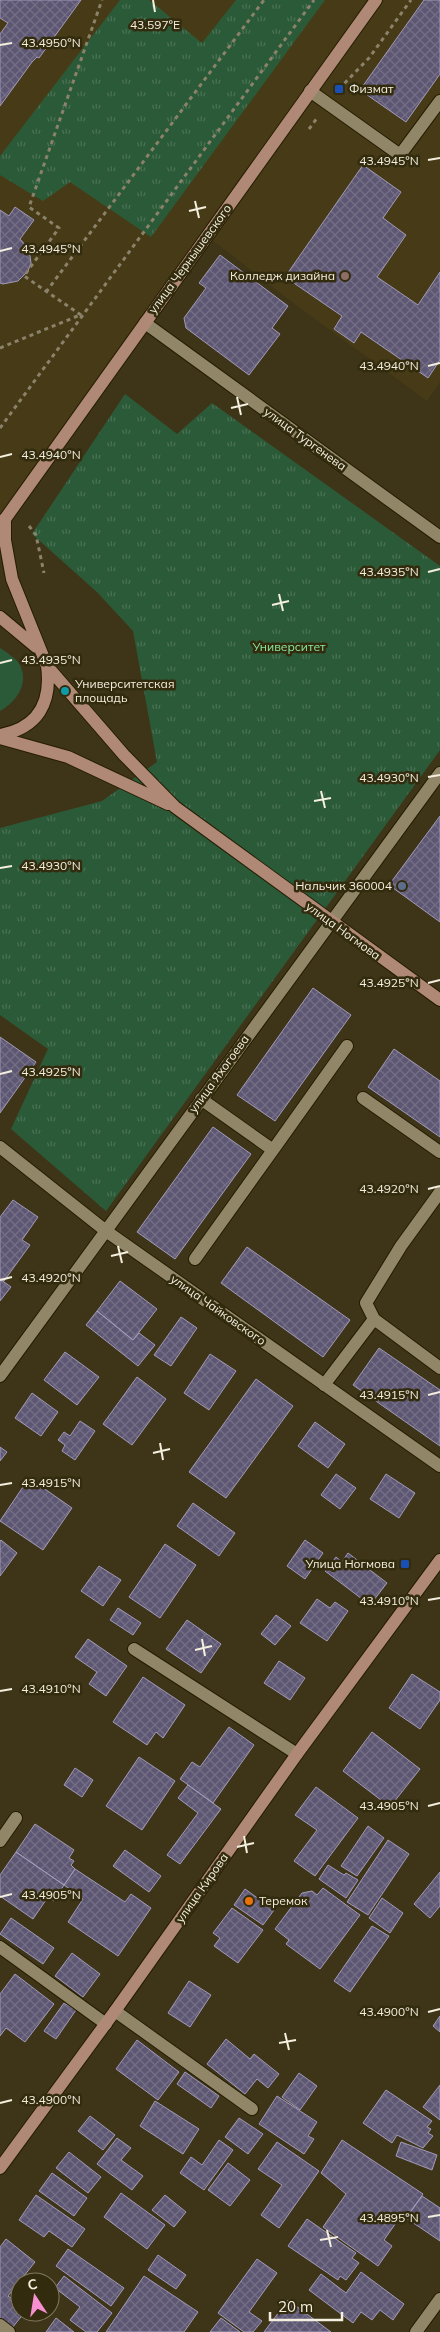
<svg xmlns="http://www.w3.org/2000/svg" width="440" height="2332" font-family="Mulish,sans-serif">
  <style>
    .built { fill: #463b16 }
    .grass { fill: #2b5a38 }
    .park { fill: url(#park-tufts) }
    .building { fill: url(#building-cross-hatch); stroke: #a19aba }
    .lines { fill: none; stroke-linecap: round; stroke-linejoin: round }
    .lane-casing { stroke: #251c01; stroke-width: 14 }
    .street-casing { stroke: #251c01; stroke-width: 14 }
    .secondary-casing { stroke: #251c01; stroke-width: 14 }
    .path { stroke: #8a826a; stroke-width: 3; stroke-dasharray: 4 4; stroke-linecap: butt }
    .lane { stroke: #918768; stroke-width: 12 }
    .street { stroke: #918768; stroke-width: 12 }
    .secondary { stroke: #af8876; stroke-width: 12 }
    .ticks { fill: none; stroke: #f4efde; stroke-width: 2 }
    .transit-dot { fill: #1a4fb4; stroke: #332b0e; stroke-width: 2 }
    .education-dot { fill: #8d6e63; stroke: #332b0e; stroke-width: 2 }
    .culture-dot { fill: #0f9aa8; stroke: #332b0e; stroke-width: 2 }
    .service-dot { fill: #5c6f8a; stroke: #332b0e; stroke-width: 2 }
    .food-dot { fill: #e8710a; stroke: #332b0e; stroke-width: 2 }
    .labels { text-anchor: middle; stroke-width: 5; stroke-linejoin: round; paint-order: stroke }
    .poi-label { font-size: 12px; fill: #f4efde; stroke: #332b0e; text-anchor: start }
    .street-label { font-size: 12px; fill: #f4efde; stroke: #332b0e }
    .park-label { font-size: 12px; fill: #86eaa0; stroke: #332b0e }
    .ticks-label { font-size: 12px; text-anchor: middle; fill: #f4efde; stroke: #332b0e; stroke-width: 5; stroke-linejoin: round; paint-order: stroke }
  </style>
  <defs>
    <pattern id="park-tufts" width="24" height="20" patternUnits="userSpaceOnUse" patternTransform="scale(1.25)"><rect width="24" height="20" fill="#2b5a38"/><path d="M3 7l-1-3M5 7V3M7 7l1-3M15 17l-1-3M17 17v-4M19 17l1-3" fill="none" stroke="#4a7254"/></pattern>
    <pattern id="building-cross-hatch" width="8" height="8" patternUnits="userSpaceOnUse" patternTransform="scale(1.25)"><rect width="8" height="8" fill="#5d5773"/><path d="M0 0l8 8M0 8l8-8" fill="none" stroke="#756f86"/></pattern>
  </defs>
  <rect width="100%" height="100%" fill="#3e3518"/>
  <path class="built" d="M0,0H440V382L427,401L296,305L207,236L0,522Z"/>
  <path class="grass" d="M0,648C6,652 14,657 18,662C31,681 17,702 0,711Z"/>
  <path class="park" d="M120,0H149L202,43L236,0H325L151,237L70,182L43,201L0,175V156Z
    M125,394L177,434L212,403L440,566V750L106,1211L11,1129L48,1049L0,1015V828L102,801L157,762L133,631L98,593L32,534Z"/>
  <path class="building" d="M0,0H81L39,58L37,57L32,62L0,106V34L8,23L0,18Z
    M424,0H440V74L406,122L360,90Z
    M363,165L401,192L383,218L406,235L377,277L418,305L440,272V360L428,378L361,332L354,343L334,329L342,316L285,277Z
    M15,207L34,220L20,239L29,249L31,263L28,271L18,281L3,284L0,283V210L9,216Z
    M220,255L288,306L272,328L280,334L249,375L186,328L184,318L206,288L199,283Z
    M440,816V922L389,885Z
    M313,988L351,1015L275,1121L237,1095Z
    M0,1037L36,1062L0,1113Z
    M394,1049L440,1081V1137L368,1087Z
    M213,1127L251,1154L175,1259L137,1232Z
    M13,1200L38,1217L22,1240L30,1245L4,1281L0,1279V1217Z
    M247,1247L350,1320L323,1357L221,1283Z
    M0,1279L11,1287L0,1301Z
    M120,1281L157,1309L133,1340L97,1311Z
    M97,1311L133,1340L139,1333L155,1345L138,1366L86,1325Z
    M181,1317L197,1328L171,1366L154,1355Z
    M379,1348L440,1390V1446L353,1385Z
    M65,1352L99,1377L77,1405L44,1380Z
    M210,1354L236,1371L209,1410L184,1393Z
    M137,1377L166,1399L132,1445L103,1424Z
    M256,1379L293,1406L226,1498L189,1472Z
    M32,1393L58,1412L41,1436L15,1418Z
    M80,1421L95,1431L75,1460L62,1451L65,1445L58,1440L64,1432L70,1436Z
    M315,1422L345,1444L328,1468L298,1446Z
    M0,1447L7,1452L0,1461Z
    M336,1474L356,1488L340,1509L321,1495Z
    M386,1474L415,1493L399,1518L370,1499Z
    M29,1478L72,1508L43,1550L0,1521Z
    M193,1503L235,1533L219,1556L177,1526Z
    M1,1540L17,1553L0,1576V1541Z
    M305,1540L323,1553L305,1579L287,1566Z
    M165,1544L196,1565L160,1618L129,1597Z
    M348,1553L387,1583L370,1605L325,1571L336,1557L342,1562Z
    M99,1566L121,1580L103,1606L81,1591Z
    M317,1599L330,1608L335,1602L348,1611L327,1641L300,1623Z
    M118,1608L141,1623L133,1635L110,1620Z
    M276,1615L291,1626L275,1645L261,1634Z
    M187,1620L221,1644L201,1673L166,1649Z
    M88,1639L127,1666L106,1696L89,1684L97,1672L75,1657Z
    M279,1661L305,1678L290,1700L264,1683Z
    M412,1674L440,1692V1700L420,1729L389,1708Z
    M143,1677L185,1705L163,1738L156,1732L147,1745L113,1722Z
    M229,1727L254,1745L213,1803L180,1779L192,1762L200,1767Z
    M372,1732L420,1769L390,1807L343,1771Z
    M139,1757L175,1781L142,1830L106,1806Z
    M75,1768L93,1780L82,1797L64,1785Z
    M188,1785L221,1809L180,1864L167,1855L198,1813L178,1798Z
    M316,1787L358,1818L315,1876L294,1861L317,1830L295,1815Z
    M35,1824L74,1850L69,1858L74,1861L71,1865L75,1869L64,1885L16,1852Z
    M368,1826L384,1838L357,1876L341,1866Z
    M388,1840L409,1854L368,1915L347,1902Z
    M125,1850L161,1876L149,1892L113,1866Z
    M16,1852L64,1885L54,1901L48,1897L33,1919L0,1896V1875Z
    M328,1865L344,1875L346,1873L358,1880L346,1898L319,1879Z
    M75,1869L125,1902L131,1894L151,1908L118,1956L68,1922L83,1899L64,1885Z
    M440,1872V1906L430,1918L414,1904Z
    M323,1888L360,1915L320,1969L286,1944L289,1940L275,1929L302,1893L312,1891L317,1895Z
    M245,1889L274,1910L263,1925L234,1905Z
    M382,1898L403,1913L390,1933L369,1918Z
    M232,1908L263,1930L238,1963L214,1946L220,1938L213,1933Z
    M11,1918L54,1948L43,1964L0,1934Z
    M372,1926L389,1936L350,1992L334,1981Z
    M72,1953L100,1974L83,1997L55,1976Z
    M15,1974L54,2004L25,2042L6,2028L0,2036V1994Z
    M189,1981L211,1995L190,2027L168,2013Z
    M64,2003L76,2010L56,2039L44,2031Z
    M440,2016V2032L433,2026Z
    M226,2039L250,2059L254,2054L279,2074L268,2088L257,2079L245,2094L207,2064Z
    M137,2040L179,2072L158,2100L116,2069Z
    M185,2072L219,2096L211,2108L177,2084Z
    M299,2073L317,2086L300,2110L282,2097Z
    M440,2085V2120L423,2107Z
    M386,2090L432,2121L427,2127L431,2129L428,2133L433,2136L423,2148L397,2135L392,2143L363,2123Z
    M277,2096L317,2122L308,2136L314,2139L304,2154L259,2124Z
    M155,2101L199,2129L183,2154L140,2126Z
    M90,2116L115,2135L103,2150L78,2131Z
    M239,2118L263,2134L248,2154L225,2137Z
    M117,2138L131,2148L121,2160L143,2176L132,2190L97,2164Z
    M219,2140L233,2150L204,2190L180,2173L191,2157L202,2165Z
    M342,2140L423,2194L403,2223L398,2220L384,2240L392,2246L378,2266L323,2227L346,2194L321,2173Z
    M277,2142L319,2171L279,2228L261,2215L282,2185L258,2169Z
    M401,2142L437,2155L432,2170L396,2156Z
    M69,2152L101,2177L88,2193L56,2168Z
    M228,2163L250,2180L230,2206L208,2190Z
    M52,2173L87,2198L74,2216L39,2191Z
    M121,2193L165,2225L147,2249L104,2217Z
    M36,2195L85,2229L72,2247L49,2231L44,2237L19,2220Z
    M165,2195L186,2212L174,2227L152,2210Z
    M422,2196L440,2208V2241L406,2218Z
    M307,2219L356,2253L352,2258L359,2263L346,2280L340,2276L338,2280L288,2246Z
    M6,2239L35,2262L8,2296L20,2304V2312H25L12,2328L0,2319V2247Z
    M68,2249L124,2288L111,2306L56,2266Z
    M158,2255L186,2275L176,2289L148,2270Z
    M257,2259L277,2273L249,2312L262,2321L253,2332H244L218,2313Z
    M361,2272L404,2304L393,2320L380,2310L372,2320L361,2312L353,2323L309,2290L321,2274L346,2293Z
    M64,2276L112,2313L97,2332H86L70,2320L80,2307L55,2288Z
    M144,2276L198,2312L184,2332H106Z
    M288,2300L331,2332H264Z
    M56,2318L74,2332H46Z
    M221,2318L240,2332H210Z"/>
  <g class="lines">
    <defs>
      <path id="lane" d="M310,91L400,155L440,101
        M363,1098L440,1152
        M201,1099L273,1150L347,1046
        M195,1259L273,1150
        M374,1319L440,1368
        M324,1385L374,1319L366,1303L401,1246L440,1192
        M134,1649L297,1754
        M0,1841L16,1818
        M0,1947L106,2024
        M115,2011L252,2109
        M0,2325L9,2332"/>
      <path id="street" d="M145,323L440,537
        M0,1147L106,1231L440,1466
        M0,1376L440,773
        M416,2332L440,2299"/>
      <path id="secondary" d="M5,519V540L12,579L47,666L124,755L175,807L440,1000
        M0,522L5,519L376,0
        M0,617L36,647
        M0,735C38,728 52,703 47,666
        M0,738L68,757L168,804
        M0,2168L115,2011L297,1754L440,1560"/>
    </defs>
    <use href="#lane" class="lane-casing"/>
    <use href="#street" class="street-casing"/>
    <use href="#secondary" class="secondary-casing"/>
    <path class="path" d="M339,89L369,58L411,0
      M309,129L317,118
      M46,292L264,0
      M81,315L24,276L59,228L29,207L102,0
      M0,348L80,315
      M0,428L314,0
      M29,526L36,535L44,573"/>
    <use href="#lane" class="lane"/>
    <use href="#street" class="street"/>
    <use href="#secondary" class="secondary"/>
  </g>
  <path class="ticks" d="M153,0L155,12M0,45L12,43M428,160L440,158M195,201L199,218M189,211L206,207M0,251L12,248M428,366L440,363M237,397L241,415M231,408L248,404M0,457L12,454M428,572L440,569M279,594L283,611M272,605L289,601M0,663L12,660M428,777L440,775M321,791L325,808M314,801L331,798M0,868L12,866M428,983L440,980M0,1074L12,1071M428,1189L440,1186M118,1246L122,1263M111,1256L128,1252M0,1280L12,1277M428,1395L440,1392M160,1443L163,1460M153,1453L170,1449M0,1485L12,1483M428,1600L440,1598M202,1639L205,1656M195,1650L212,1646M0,1691L12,1689M428,1806L440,1803M244,1836L247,1853M237,1847L254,1843M0,1897L12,1894M428,2012L440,2009M285,2033L289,2050M279,2043L296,2040M0,2103L12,2100M428,2217L440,2215M327,2230L331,2247M320,2240L338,2237"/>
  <g class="transit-dot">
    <rect x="334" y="84" width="10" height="10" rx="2.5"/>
    <rect x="400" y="1559" width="10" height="10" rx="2.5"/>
  </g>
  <circle class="education-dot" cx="345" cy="276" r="5"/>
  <circle class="culture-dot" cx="65" cy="691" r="5"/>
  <circle class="service-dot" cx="402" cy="886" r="5"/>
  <circle class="food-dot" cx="249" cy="1901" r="5"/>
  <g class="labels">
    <g class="poi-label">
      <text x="349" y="93">Физмат</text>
      <text x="335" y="280" text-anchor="end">Колледж дизайна</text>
      <text x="75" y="688">Университетская<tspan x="75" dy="14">площадь</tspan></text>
      <text x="392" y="890" text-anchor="end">Нальчик 360004</text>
      <text x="395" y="1568" text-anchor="end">Улица Ногмова</text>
      <text x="259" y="1905">Теремок</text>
    </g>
    <g class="street-label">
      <text transform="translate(190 259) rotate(-54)" y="4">улица Чернышевского</text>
      <text transform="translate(305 439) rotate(36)" y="4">улица Тургенева</text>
      <text transform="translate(343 931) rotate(36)" y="4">улица Ногмова</text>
      <text transform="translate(219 1074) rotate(-54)" y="4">улица Яхогоева</text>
      <text transform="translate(218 1310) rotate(35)" y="4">улица Чайковского</text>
      <text transform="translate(202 1888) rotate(-55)" y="4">улица Кирова</text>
    </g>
    <g class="park-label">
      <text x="289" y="651">Университет</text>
    </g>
  </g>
  <g class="ticks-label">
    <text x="155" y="29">43.597°E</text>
    <text x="51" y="47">43.4950°N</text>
    <text x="389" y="165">43.4945°N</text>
    <text x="51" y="253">43.4945°N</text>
    <text x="389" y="370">43.4940°N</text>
    <text x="51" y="459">43.4940°N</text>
    <text x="389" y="576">43.4935°N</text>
    <text x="51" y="664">43.4935°N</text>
    <text x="389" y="782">43.4930°N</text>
    <text x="51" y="870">43.4930°N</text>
    <text x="389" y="987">43.4925°N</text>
    <text x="51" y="1076">43.4925°N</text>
    <text x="389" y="1193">43.4920°N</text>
    <text x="51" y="1282">43.4920°N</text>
    <text x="389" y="1399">43.4915°N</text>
    <text x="51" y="1487">43.4915°N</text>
    <text x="389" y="1605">43.4910°N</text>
    <text x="51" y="1693">43.4910°N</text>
    <text x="389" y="1810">43.4905°N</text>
    <text x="51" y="1899">43.4905°N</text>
    <text x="389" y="2016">43.4900°N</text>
    <text x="51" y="2104">43.4900°N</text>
    <text x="389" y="2222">43.4895°N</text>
  </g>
  <g transform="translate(35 2297) rotate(348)"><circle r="24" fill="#332b0e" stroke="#807961"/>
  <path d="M0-4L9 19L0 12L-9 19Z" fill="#f690d1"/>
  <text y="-8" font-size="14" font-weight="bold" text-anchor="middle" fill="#f4efde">С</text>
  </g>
  <path d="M270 2312v8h72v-8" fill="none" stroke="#f4efde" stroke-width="2.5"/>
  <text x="278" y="2312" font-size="15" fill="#f4efde" stroke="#332b0e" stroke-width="4" paint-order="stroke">20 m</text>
</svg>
